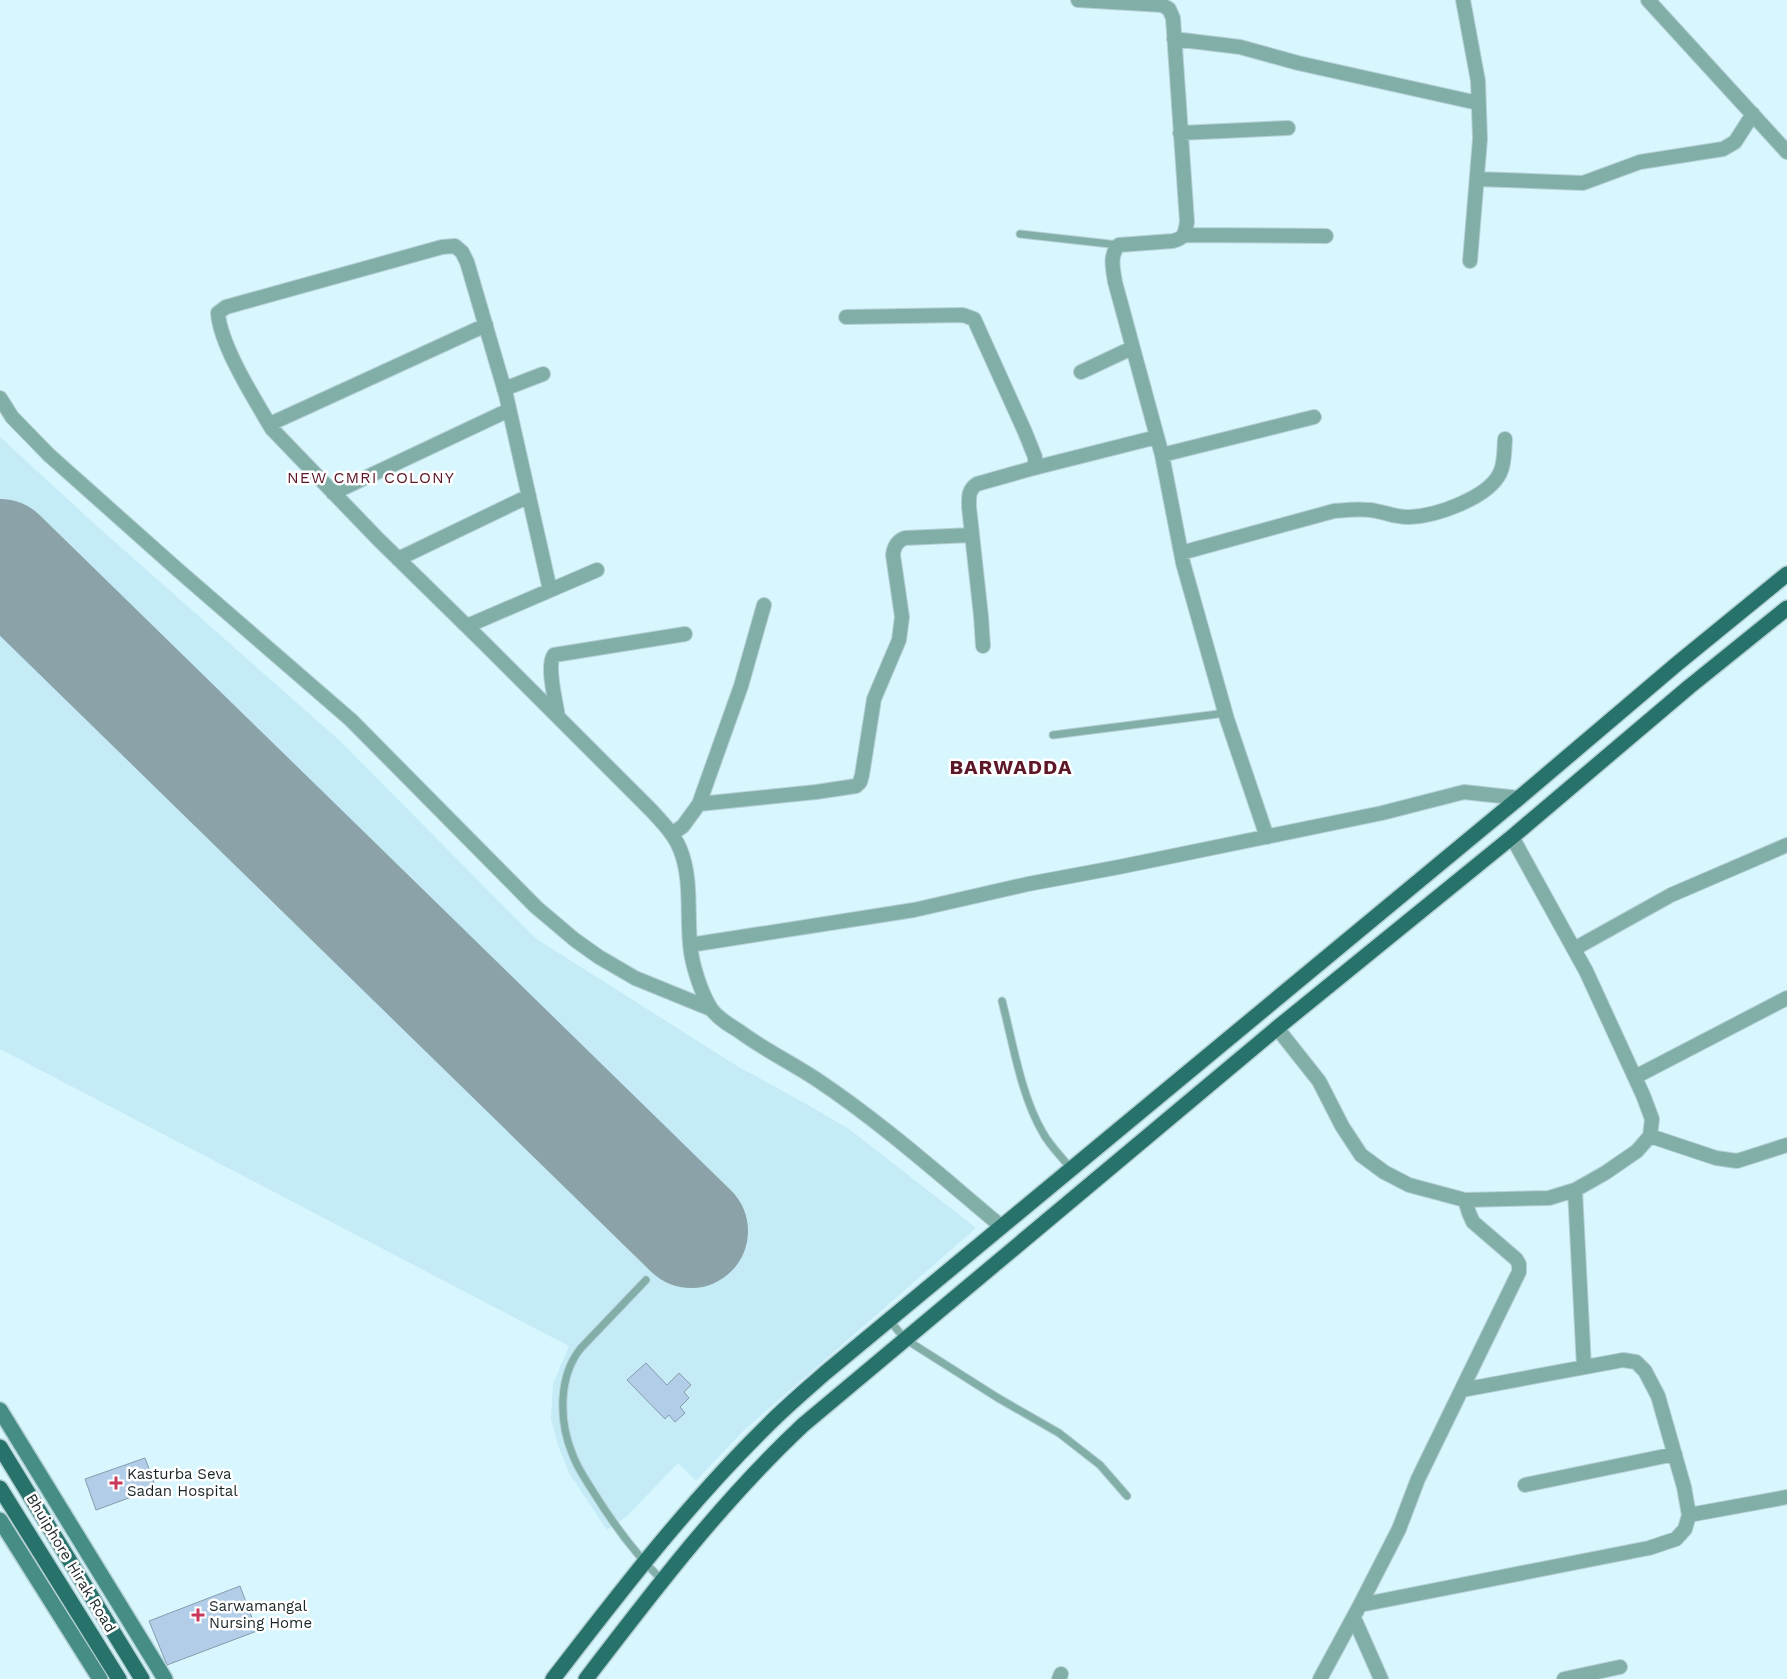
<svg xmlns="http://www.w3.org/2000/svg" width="1787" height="1679" font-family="'Work Sans',sans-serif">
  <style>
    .built { fill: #c4ebf6 }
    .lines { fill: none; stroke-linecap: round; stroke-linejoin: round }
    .runway { stroke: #8aa2a8; stroke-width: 114 }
    .building { fill: #b1cde8; stroke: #889bac }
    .lane-casing { stroke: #b5d0d7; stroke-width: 9 }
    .street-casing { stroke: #b5d0d7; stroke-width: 16 }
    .secondary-casing { stroke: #b5d0d7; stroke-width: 18 }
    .primary-casing { stroke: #b5d0d7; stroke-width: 18 }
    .lane { stroke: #81aea7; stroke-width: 7 }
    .street { stroke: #81aea7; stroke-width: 14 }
    .secondary { stroke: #458d85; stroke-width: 15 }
    .primary { stroke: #27726a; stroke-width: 15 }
    .poi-dot { fill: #c8395b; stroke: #fff; stroke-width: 2 }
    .labels { text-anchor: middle; stroke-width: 5; stroke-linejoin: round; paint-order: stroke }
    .poi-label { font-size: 15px; fill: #1a2528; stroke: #fff; text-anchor: start }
    .street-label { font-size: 15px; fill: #1a2528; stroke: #fff }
    .neighbourhood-label { font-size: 16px; letter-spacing: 1px; fill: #5d1828; stroke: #fff }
    .district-label { font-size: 20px; font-weight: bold; letter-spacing: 1px; fill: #5d1828; stroke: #fff }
  </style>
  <rect width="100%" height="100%" fill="#d7f6fe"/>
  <path class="built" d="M0,437L99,528L340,741L535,938L737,1066L806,1104L849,1129L976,1228L742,1432L696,1481L678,1463L626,1517L607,1530L569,1473L558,1445L551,1419L553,1384L569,1346L0,1049Z"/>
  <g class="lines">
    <path class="runway" d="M0,556L691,1231"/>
  </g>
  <path class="building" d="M646,1363L667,1385L679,1373L691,1385L684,1392L689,1398L680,1407L685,1413L675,1422L669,1415L665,1419L627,1380Z
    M145,1458L156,1488L96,1510L85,1479Z
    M240,1586L257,1631L167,1665L149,1621Z"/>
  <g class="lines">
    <defs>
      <path id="lane" d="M1020,234L1119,245
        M1053,735L1226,713
        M1002,1001C1013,1043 1021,1096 1043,1133C1050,1146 1062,1157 1071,1169
        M646,1280L581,1348C558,1376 559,1421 572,1453C577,1468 586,1480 594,1493C614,1525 635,1554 662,1580
        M890,1321L905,1339L998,1398L1059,1433L1100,1465L1127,1496"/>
      <path id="street" d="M1078,0L1162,5L1169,9L1173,18L1187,222C1185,233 1185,238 1173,241L1119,245C1109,255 1113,269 1115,282L1162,455L1183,563L1227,719L1267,837
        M1463,0L1478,81L1480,139L1470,261
        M1648,0L1787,152
        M1174,39L1240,47L1298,63L1478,103
        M1180,133L1288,128
        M1477,179L1583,183L1640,162L1723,149L1735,142L1753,114
        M1185,235L1326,236
        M846,317L963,315L974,319L1025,432L1035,457V466L1030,469L977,484C968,490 969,497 969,507L981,616L983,646
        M1081,372L1132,348
        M504,389L543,374
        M0,398L12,417L49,455L178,570L351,720L536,907L575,940L599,957L635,978L711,1009
        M270,424L486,325
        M1162,455L1314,417
        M1030,469L1157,437
        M333,493L509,410
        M1181,553L1334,511C1348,510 1361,508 1376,511C1387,513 1398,518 1410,517C1436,516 1488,498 1500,473C1505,463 1504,450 1505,439
        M398,559L529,496
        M550,590L506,395L467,262L462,252L455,246L442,247L226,307L218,313C220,345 255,400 272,429L378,539L485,644L651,810C662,822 674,834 680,849C692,878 687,912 690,943C691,962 701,994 712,1010C719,1019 729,1025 739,1031C763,1049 790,1062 816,1079C882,1123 941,1176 1002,1227
        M467,626L597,570
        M558,717C556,702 546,666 554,655L685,634
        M699,804L816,792L856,786L860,782L862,775L874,699L899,640L902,617L893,555C894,546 897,541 905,538L972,535
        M672,834L683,826L699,804L741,686L764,605
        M690,945L914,910L1028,884L1119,867L1382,813L1464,792L1519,798
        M1574,949L1671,895L1787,845
        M1277,1028L1319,1081L1342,1126L1361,1155L1384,1172L1409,1185L1465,1200L1549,1198L1575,1190L1605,1173L1637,1151L1650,1136L1652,1119L1643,1095L1586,971L1512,837
        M1635,1077L1787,998
        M1650,1136L1716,1158L1737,1161L1787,1145
        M1575,1190L1584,1367
        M1525,1485L1675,1454
        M1689,1515L1787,1497
        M1360,1605L1649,1548L1676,1539L1685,1529L1689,1515L1684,1487L1658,1396L1645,1371L1636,1362L1623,1360L1462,1390
        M1354,1618L1381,1679
        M1059,1679L1061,1674
        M1320,1679L1360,1605L1399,1529L1418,1479L1519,1272V1264L1516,1259L1473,1222L1469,1213L1465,1200
        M1564,1679L1620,1667"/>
      <path id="secondary" d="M0,1410L165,1679
        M0,1520L100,1679"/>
      <path id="primary" d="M0,1447L142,1679
        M0,1488L119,1679
        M553,1679C621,1591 689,1502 769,1424C787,1406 806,1390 825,1373L1519,798L1678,663L1787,574
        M586,1679C654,1590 722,1501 803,1425L1277,1028L1512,837L1689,687L1787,608"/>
    </defs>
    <use href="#lane" class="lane-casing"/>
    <use href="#street" class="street-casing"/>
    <use href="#secondary" class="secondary-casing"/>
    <use href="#primary" class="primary-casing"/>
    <use href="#lane" class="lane"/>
    <use href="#street" class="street"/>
    <use href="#secondary" class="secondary"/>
    <use href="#primary" class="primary"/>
  </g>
  <g class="poi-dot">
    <path d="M113.5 1475.5h5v5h5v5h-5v5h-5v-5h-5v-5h5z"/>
    <path d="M195.5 1607.5h5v5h5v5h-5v5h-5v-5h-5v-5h5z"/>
  </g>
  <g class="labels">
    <g class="poi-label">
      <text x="127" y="1479">Kasturba Seva<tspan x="127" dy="17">Sadan Hospital</tspan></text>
      <text x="209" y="1611">Sarwamangal<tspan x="209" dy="17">Nursing Home</tspan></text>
    </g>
    <g class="street-label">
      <text transform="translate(71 1563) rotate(59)" y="5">Bhuiphore Hirak Road</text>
    </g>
    <g class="neighbourhood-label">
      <text x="371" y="483">NEW CMRI COLONY</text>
    </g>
    <g class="district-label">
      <text x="1011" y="774">BARWADDA</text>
    </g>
  </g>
</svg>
